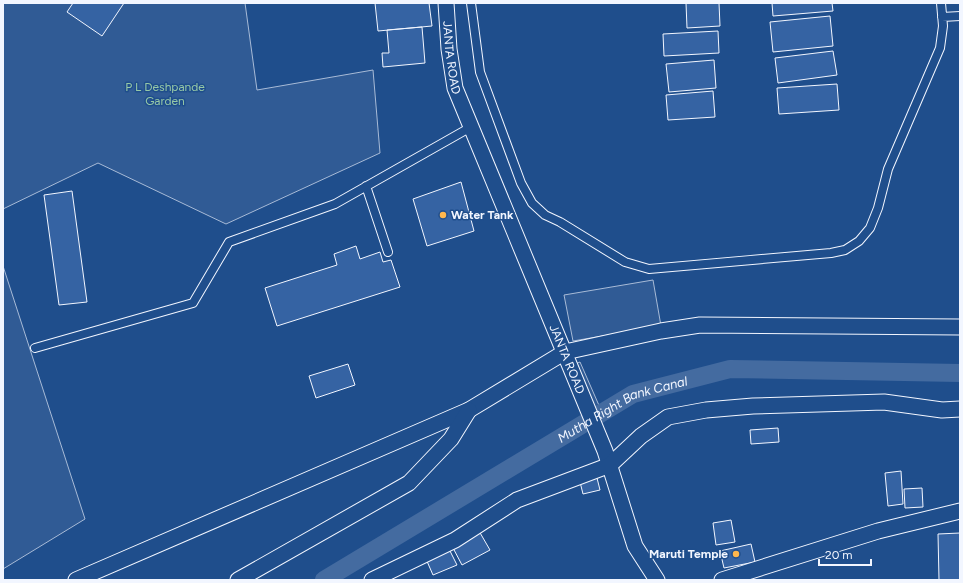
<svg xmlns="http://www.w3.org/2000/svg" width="963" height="583" font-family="Figtree,sans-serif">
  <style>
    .built { fill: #305b95; stroke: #a8bbd7 }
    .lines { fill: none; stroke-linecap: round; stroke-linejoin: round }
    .canal { stroke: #446ba0; stroke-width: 18 }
    .building { fill: #3563a3; stroke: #f2f6ff }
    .service-casing { stroke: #f2f6ff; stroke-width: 10 }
    .minor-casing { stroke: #f2f6ff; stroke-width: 17 }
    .service { stroke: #1f4e8c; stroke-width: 8 }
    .minor { stroke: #1f4e8c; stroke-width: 15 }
    .poi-dot { fill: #ffb74d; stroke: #1f4e8c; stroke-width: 1.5 }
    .labels { text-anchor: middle; stroke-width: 3; stroke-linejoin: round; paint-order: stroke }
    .street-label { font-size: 12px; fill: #f2f6ff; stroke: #1f4e8c }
    .park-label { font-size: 12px; fill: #97c8a6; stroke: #1f4e8c }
    .poi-label { font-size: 12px; font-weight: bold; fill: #f2f6ff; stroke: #1f4e8c; text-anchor: start }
    .water-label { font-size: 13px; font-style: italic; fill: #f2f6ff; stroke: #1f4e8c }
  </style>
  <rect width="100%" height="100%" fill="#1f4e8c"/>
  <path class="built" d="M3,3H245L257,90L373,70L380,153L226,224L98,163L3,209Z
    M3,266L85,519L3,569Z
    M653,280L661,326L573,341L564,295Z
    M580,362L601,410L596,411L575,364Z"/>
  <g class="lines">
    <path class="canal" id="s1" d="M324,580L633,394L730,369L960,373"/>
  </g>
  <path class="building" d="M73,3H124L102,36L67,12Z
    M375,3H429L432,26L378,31Z
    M686,3H719L720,26L687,28Z
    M772,3H832L833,11L773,16Z
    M830,16L833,46L773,52L770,22Z
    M422,27L425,63L383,67L382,53H389L387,30Z
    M718,31L719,53L664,56L663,34Z
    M833,51L837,75L778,83L775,58Z
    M714,60L716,88L669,92L666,64Z
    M837,84L839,110L779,114L777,88Z
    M713,91L715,117L668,120L666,95Z
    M461,182L474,231L427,246L413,199Z
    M72,191L87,302L59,305L44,195Z
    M356,246L360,259L380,252L383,262L391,260L400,287L277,326L265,288L337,265L334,254Z
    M348,364L355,385L316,398L309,376Z
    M778,428L779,442L751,444L750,430Z
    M901,471L903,504L888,506L885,473Z
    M597,478L600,490L583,494L580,482Z
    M922,488L923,507L905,508L904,489Z
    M731,520L735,542L716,545L713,523Z
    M479,531L490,550L462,565L452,546Z
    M960,533V580H939L938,534Z
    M751,544L755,562L724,568L720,551Z
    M449,549L457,565L433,575L426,559Z"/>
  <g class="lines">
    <defs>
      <path id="service" d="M471,3L480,72L521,183L532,203L545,215L560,222L625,262L649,269L831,253L845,250L859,241L870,228L878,208L888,169L940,48L943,26L941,3
        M942,17L960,16
        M366,186L388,252
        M35,348L193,303L229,242L335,204L471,127"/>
      <g id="minor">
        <path id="s2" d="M446,3L449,49L455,88L605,451L635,546L657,580"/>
        <path d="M76,580L469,410L565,352L661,331L700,325L960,327"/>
        <path d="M238,580L409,483L451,439L469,410"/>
        <path d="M372,580L455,540L517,500L610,465L641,436L668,417L706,410L753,406L884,402L942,410L960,409"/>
        <path d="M722,580L878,531L960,511"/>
      </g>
    </defs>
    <use href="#service" class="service-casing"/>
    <use href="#minor" class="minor-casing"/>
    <use href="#service" class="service"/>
    <use href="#minor" class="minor"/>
  </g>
  <g class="poi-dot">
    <circle cx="443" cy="215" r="4"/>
    <circle cx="736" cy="554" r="4"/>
  </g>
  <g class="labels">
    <g class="street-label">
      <text dy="4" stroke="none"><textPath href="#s2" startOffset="55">JANTA ROAD</textPath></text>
      <text dy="4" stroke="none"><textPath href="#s2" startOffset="379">JANTA ROAD</textPath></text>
    </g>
    <g class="park-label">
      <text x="165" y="91">P L Deshpande<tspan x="165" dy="14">Garden</tspan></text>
    </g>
    <g class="poi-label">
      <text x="451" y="219">Water Tank</text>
      <text x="728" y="558" text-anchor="end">Maruti Temple</text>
    </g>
    <g class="water-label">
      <text dy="5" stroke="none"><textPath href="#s1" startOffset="345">Mutha Right Bank Canal</textPath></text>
    </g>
  </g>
  <rect width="963" height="583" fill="none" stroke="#f2f6ff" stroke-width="8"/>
  <path d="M819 559v6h52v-6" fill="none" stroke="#f2f6ff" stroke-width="2"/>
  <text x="825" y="559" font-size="12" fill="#f2f6ff" stroke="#1f4e8c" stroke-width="3" paint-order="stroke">20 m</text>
</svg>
